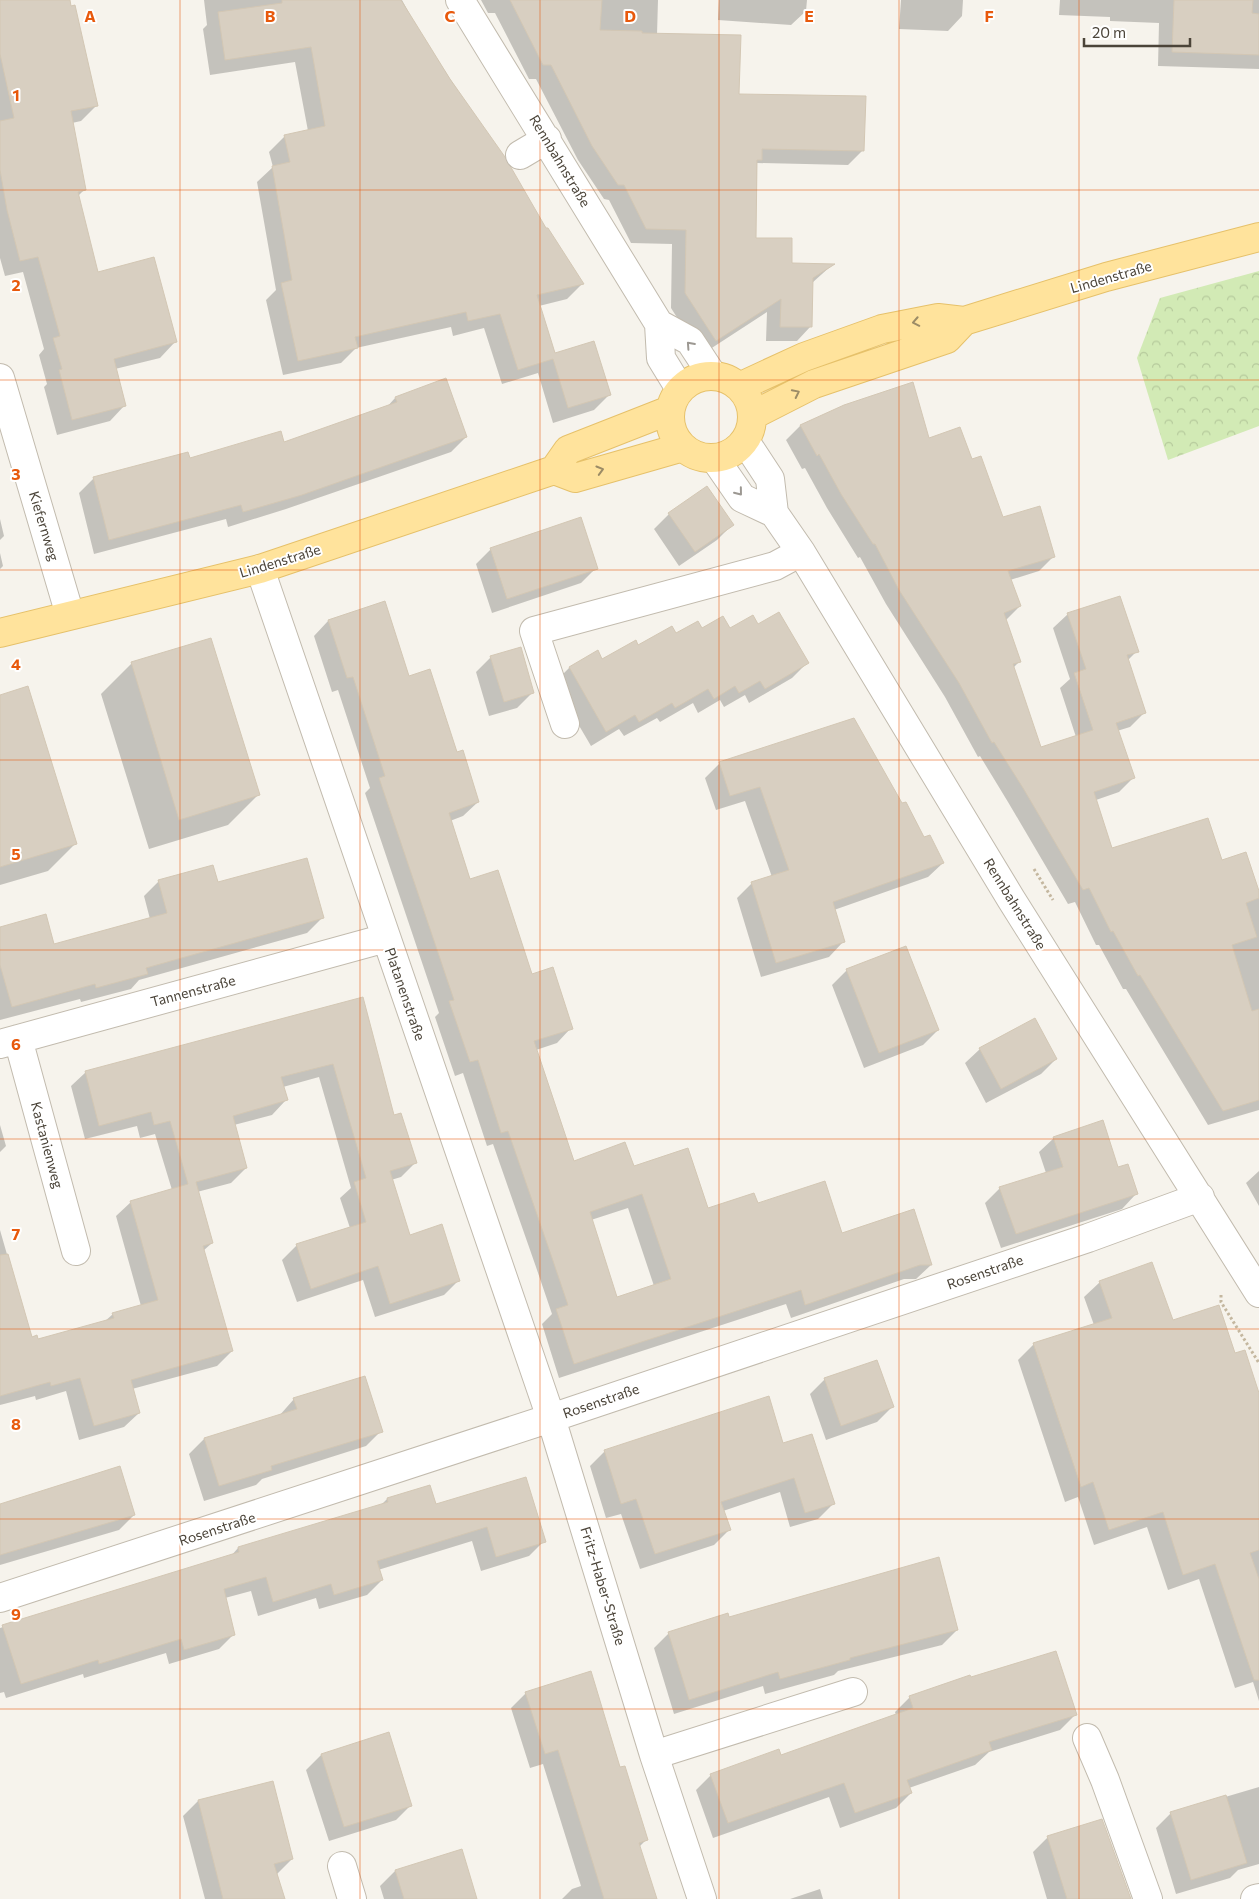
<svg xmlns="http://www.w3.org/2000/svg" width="1259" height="1899" font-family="Commissioner,sans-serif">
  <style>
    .forest { fill: url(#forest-crowns) }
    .shadow { fill: #0003; fill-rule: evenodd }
    .building { fill: #d8cfc1; stroke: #d3c7b4; fill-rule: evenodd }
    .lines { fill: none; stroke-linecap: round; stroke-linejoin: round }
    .minor-casing { stroke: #c2bbae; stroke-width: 30 }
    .major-casing { stroke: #e6c16a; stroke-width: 30 }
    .path { stroke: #c4b79f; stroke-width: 3; stroke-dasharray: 2.5 2.5; stroke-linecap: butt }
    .minor { stroke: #fff; stroke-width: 28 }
    .major { stroke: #ffe39c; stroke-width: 28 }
    .oneway { stroke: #9c8c66 }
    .oneway2 { stroke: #9c9892 }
    .grid { fill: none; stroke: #e8590c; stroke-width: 1; stroke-opacity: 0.55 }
    .labels { text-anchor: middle; stroke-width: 4; stroke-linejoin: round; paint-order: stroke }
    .street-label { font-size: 14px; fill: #4b4439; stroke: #fff }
    .grid-label { font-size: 16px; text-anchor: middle; font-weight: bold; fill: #e8590c; stroke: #fff; stroke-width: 4; stroke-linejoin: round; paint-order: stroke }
  </style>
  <defs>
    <pattern id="forest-crowns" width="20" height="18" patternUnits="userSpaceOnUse" patternTransform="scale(1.25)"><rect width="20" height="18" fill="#d2eab5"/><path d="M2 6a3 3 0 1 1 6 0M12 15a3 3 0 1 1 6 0" fill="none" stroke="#b6ca9c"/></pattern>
  </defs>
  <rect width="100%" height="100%" fill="#f6f3ec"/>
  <path class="forest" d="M1259,271V426L1168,460L1137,358L1160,298Z"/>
  <path class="shadow" d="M0,0H69L96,106L81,121L72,123L84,190L77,197L97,274L175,342L160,358L115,369L125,405L110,421L57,435L44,387L47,384L39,355L44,349L23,272L5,276L0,258Z
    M204,0H402L416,26L582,284L567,299L539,306L554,354L610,394L594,410L553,423L538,373L502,384L484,328L453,336L451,327L356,348L341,363L283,375L266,300L276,290L257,182L273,167L269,152L285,136L308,131L295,62L210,75L203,29L207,25Z
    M481,0H658L657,35L738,95L863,150L848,165L757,163L755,239L790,264L832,265L812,283L811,326L797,341H766L767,312L701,355L671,308L672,244L631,243L609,200L604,199L578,160L536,79H529L495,13H488Z
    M719,0H807L806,11L791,25L718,20Z
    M901,0H963L962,16L948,31L899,29Z
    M1060,0H1259V69L1158,66L1159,23L1110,21V17L1059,15Z
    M395,398L466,437L451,452L286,509L228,527L226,519L94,554L79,493L94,478L283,444L386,408Z
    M844,406L929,439L971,461L1002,519L1054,556L1039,571L1010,580L1020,606L1005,621L1019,662L1013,668L1040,749L1076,737L1060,688L1070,679L1053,628L1068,614L1137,651L1127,661L1144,713L1130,727L1117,731L1133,778L1119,792L1096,800L1111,850L1221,862L1259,895V1110L1208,1125L1126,989H1123L1099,945H1096L1075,902L1068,904L1008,802L980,756L978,757L945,697L886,604L860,557L858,558L827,508L805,468L802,469L786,440L800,426Z
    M669,514L732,525L717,540L679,566L654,529Z
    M0,519L4,536L0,540Z
    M491,549L596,568L581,583L492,613L476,564Z
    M0,553L3,566L0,569Z
    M384,603L408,678L456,754L478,802L463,816L450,821L470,880L531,976L571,1028L557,1043L536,1050L573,1162L633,1168L707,1210L757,1205L841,1234L913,1211L931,1265L916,1279H904L791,1318L786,1304L559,1378L542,1324L552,1314L536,1267L493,1144L487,1146L463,1073L455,1076L435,1017L439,1013L365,793L370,788L338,690L332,692L314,636L328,621ZM628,1208L654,1286L616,1298L591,1220Z
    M757,626L807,663L792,678L749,703L745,695L724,707L720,700L698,713L693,703L660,722L657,718L624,736L619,729L591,746L554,683L569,668L597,652L602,660L675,635Z
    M491,657L532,693L517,708L489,716L476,672Z
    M132,663L259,794L228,825L149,849L101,694Z
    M0,696L75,844L48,871L0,885Z
    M720,763L924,838L943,863L928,877L834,910L843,942L829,957L761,977L737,898L752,883L772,877L745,801L716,810L705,778Z
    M159,881L217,884L322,918L307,933L139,980L131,989L81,1002L80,999L0,1020V928L53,946L150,919L144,896Z
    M847,970L938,1030L923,1045L864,1068L832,985Z
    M362,999L393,1116L416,1162L401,1177L391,1180L409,1236L459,1280L444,1295L375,1317L363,1280L297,1302L282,1260L297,1245L350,1228L340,1198L351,1188L319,1077L283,1087L286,1100L272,1115L234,1125L246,1168L231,1183L197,1192L212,1243L203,1251L232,1351L217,1366L132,1389L139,1413L124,1427L79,1440L66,1391L36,1400L35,1396L0,1405V1230L31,1338L37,1340L104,1322L113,1314L141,1306L116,1216L131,1202L172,1190L155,1134L140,1138L137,1126L85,1139L71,1086L86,1072Z
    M980,1049L1056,1059L1041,1074L986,1103L965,1063Z
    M0,1125L6,1146L0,1152Z
    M1054,1138L1117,1168L1136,1194L1122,1209L1001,1248L985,1203L1000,1188L1046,1173L1039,1152Z
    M1259,1171V1206L1246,1183Z
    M1100,1282L1235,1355L1259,1394V1701L1253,1682L1235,1688L1199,1579L1168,1590L1147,1527L1094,1545L1078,1497L1065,1502L1018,1360L1034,1344L1094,1325L1084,1297Z
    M825,1379L892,1407L877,1422L826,1440L810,1394Z
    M294,1399L381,1431L366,1446L262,1479L256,1485L204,1501L189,1454L204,1439L279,1416Z
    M782,1444L833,1504L818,1519L790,1527L780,1492L723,1511L729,1530L714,1545L640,1569L621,1514L606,1518L590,1466L605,1451Z
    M429,1486L435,1505L544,1541L529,1556L481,1571L472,1541L378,1570L382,1580L367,1595L319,1609L316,1598L258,1616L251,1591L225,1598L234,1634L219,1649L169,1664L166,1653L84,1678L83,1674L6,1698L4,1692L0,1693V1628L231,1556L238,1548L380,1506L387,1499Z
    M0,1505L134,1515L119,1530L0,1565Z
    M728,1619L957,1630L942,1645L838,1671L834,1675L765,1694L763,1686L674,1714L654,1648L669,1633Z
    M970,1679L1075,1715L1060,1730L989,1752L975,1765L909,1788L911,1793L896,1808L840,1828L829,1797L713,1838L696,1790L711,1775L780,1757L896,1715L895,1712L910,1697Z
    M526,1693L646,1840L639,1847L656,1899H562L572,1889L581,1886L543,1764L530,1768L511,1708Z
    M321,1755L411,1805L396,1820L329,1841L306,1770Z
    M272,1783L292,1859L277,1874L284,1899H205L183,1816L198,1801Z
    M1259,1787V1864L1238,1870L1230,1878L1176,1894L1156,1828L1171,1813Z
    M1048,1837L1127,1899H1047L1033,1852Z
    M461,1851L476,1899H384L380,1886L395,1871Z
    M820,1889L823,1899H790Z"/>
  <path class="building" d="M0,0H70L71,6L75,5L98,106L71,111L86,190L78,192L98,272L154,257L177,342L114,359L126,406L72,420L59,370L62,369L53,338L60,336L38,257L20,261L7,210L0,170V121L14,118L0,54Z
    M282,0H401L450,79L505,157L546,228H548L584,284L537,295L555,353L594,341L611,395L568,408L553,359L518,370L500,314L468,321L466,312L355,337L358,348L298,361L281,283L292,280L272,166L290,162L284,135L325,126L311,47L225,60L218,12L282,3Z
    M510,0H602L600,30L642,31V33L741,35L739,94L866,96L864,151L762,149V160H757L756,238H792V263L835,264L813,278L812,327H780L781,299L716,341L685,293L686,230L646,229L624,185H618L592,146L551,65H543Z
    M1174,0H1253L1252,13L1259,14V55L1172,52Z
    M446,378L467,437L302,495L243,512L241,505L109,540L93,477L188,452L190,458L281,431L284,442L397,402L395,397Z
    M913,382L929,438L960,427L972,459L981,456L1003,517L1040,506L1055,557L1008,571L1021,606L1004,613L1021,662L1013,664L1041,747L1093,730L1074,673L1086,669L1067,613L1120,596L1139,652L1127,655L1146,713L1116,723L1135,778L1094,792L1112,848L1208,818L1222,860L1246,852L1259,891V898L1246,903L1257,937L1232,945L1252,1011L1259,1009V1100L1223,1111L1140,975L1138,976L1113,931L1111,932L1089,888L1083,890L1023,788L994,742L992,743L959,683L899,590L875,544H873L841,494L819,454L817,456L800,425L844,405Z
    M707,486L734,525L695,552L668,513Z
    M581,517L598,569L507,599L490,548Z
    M385,601L409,676L430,669L457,752L463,750L479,802L449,813L470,879L498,870L532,974L553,967L573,1029L534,1041L574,1161L625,1142L634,1166L688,1148L708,1208L754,1193L758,1203L825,1181L842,1233L914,1209L932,1265H920L805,1305L801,1290L574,1364L556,1309L568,1305L550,1252L508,1131L501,1133L478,1060L470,1062L449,1001L454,1000L379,778L385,776L353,677L347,678L328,620ZM642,1194L671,1279L617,1297L590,1212Z
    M779,612L809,663L765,689L760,681L739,693L735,686L714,699L708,689L675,708L672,703L639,722L635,715L606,732L569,667L598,650L602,659L636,640L638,645L672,626L676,633L698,621L702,628L723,616L730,628L753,615L758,624Z
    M211,638L260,795L179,820L131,662Z
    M521,647L534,693L504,702L490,656Z
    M28,686L77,844L0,867V695Z
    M854,718L902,803L906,802L924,837L930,835L944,863L833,902L845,942L776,963L751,882L789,870L760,787L730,796L719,762Z
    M307,858L324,918L146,968L148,974L96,988L95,984L12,1007L0,965V927L46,914L54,944L167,913L158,880L213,865L218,882Z
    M906,946L939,1030L879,1053L846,969Z
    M363,997L394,1115L401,1113L417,1163L390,1171L410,1235L442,1224L460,1281L390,1304L378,1266L311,1289L296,1244L366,1222L354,1182L366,1178L333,1064L281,1077L288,1100L233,1116L247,1168L196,1182L213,1243L203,1246L233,1351L131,1380L140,1413L94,1426L80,1378L51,1386L50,1382L0,1396V1255L8,1254L32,1337L37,1335L38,1339L114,1318L112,1313L158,1300L130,1201L188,1184L170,1121L154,1125L151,1112L99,1126L85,1071Z
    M1035,1018L1057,1059L1001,1089L979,1048Z
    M1103,1120L1118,1167L1128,1164L1138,1194L1016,1234L999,1187L1063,1167L1053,1137Z
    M1152,1262L1173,1320L1219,1305L1235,1353L1245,1350L1259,1393V1550L1250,1553L1259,1579V1680H1254L1215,1564L1183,1575L1163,1512L1109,1530L1093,1482L1081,1487L1033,1343L1112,1318L1099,1281Z
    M877,1360L894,1407L841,1426L824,1378Z
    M365,1376L383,1432L271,1466L272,1470L219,1486L204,1438L297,1409L293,1398Z
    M769,1396L783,1443L812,1434L835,1504L805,1513L794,1478L721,1502L731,1530L655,1554L636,1499L621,1504L604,1450Z
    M120,1466L135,1515L0,1555V1504Z
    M526,1477L546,1542L496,1557L487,1527L377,1561L383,1580L334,1595L331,1584L273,1602L266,1577L224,1589L235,1635L184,1650L181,1639L99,1664L98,1660L21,1684L2,1625L239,1552L238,1547L388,1502L387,1498L430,1485L436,1504Z
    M939,1557L958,1630L850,1658V1660L780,1679L778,1672L689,1700L668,1632L728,1613L729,1617Z
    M1056,1651L1077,1715L989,1742L992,1750L907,1780L912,1793L855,1813L844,1783L728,1823L710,1774L779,1749L781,1755L913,1708L909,1696L970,1675L971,1677Z
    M591,1671L620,1767L625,1766L648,1840L639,1843L657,1899H604L558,1750L545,1754L525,1692Z
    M389,1732L412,1806L344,1827L321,1754Z
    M273,1781L293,1859L274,1864L285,1899H223L198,1800Z
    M1226,1795L1247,1863L1191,1880L1170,1812Z
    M1102,1819L1131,1899H1067L1047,1836Z
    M462,1849L477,1899H404L395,1870Z"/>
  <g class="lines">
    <defs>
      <path id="minor" d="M460,0L659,324L661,358L680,389
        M520,155L547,139
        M659,324L690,341L713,376
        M0,378L70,615
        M745,441L770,479L774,513L801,552L1011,899L1259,1293
        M715,459L742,498L774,513
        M260,569L551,1418L654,1755L702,1899
        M565,724L534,631L775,566L801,552
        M18,1039L76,1251
        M0,1044L386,938
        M0,1598L551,1418L1088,1238L1200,1197
        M1087,1738L1105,1780L1148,1899
        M654,1755L853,1692
        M342,1866L352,1899
        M1255,1899L1259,1898"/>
      <path id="major" d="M670 417a41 41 0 1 1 82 0a41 41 0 1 1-82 0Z
        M739,387L804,357L882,329L938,318L964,321L1106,277L1259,237
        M753,415L814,384L947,339L964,321
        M554,470L575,478L683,447
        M0,633L260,569L554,470L568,450L670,410"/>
    </defs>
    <use href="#minor" class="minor-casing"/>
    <use href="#major" class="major-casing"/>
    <path class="path" d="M1034,869L1053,900
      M1221,1295V1302L1259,1363"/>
    <use href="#minor" class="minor"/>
    <use href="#major" class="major"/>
  </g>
  <defs><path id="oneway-chevron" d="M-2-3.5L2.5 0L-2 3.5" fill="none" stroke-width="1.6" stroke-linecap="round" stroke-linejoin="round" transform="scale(1.25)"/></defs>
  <g class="oneway">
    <use href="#oneway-chevron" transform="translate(916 322) rotate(169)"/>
    <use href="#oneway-chevron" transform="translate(796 393) rotate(-26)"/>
    <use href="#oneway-chevron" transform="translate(600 470) rotate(-16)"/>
  </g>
  <g class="oneway2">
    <use href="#oneway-chevron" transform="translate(690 345) rotate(-132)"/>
    <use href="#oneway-chevron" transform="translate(739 492) rotate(51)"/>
  </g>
  <path class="grid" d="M180,0V1899M360,0V1899M540,0V1899M719,0V1899M899,0V1899M1079,0V1899M0,190H1259M0,380H1259M0,570H1259M0,760H1259M0,950H1259M0,1139H1259M0,1329H1259M0,1519H1259M0,1709H1259"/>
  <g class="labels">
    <g class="street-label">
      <text transform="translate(560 161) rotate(59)" y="5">Rennbahnstraße</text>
      <text transform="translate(1111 277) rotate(-16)" y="5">Lindenstraße</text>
      <text transform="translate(44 526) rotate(73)" y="5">Kiefernweg</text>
      <text transform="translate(280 561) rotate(-17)" y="5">Lindenstraße</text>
      <text transform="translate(1015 904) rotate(58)" y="5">Rennbahnstraße</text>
      <text transform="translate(193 991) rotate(-15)" y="5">Tannenstraße</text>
      <text transform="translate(405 994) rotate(71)" y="5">Platanenstraße</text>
      <text transform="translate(47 1145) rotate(75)" y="5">Kastanienweg</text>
      <text transform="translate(985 1272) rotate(-19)" y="5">Rosenstraße</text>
      <text transform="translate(601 1401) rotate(-19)" y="5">Rosenstraße</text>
      <text transform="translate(217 1529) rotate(-18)" y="5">Rosenstraße</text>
      <text transform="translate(603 1586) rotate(73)" y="5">Fritz-Haber-Straße</text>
    </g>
  </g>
  <g class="grid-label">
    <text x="90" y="22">A</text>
    <text x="270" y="22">B</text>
    <text x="450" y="22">C</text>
    <text x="630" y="22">D</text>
    <text x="809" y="22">E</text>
    <text x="989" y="22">F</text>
    <text x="16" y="101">1</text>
    <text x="16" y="291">2</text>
    <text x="16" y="480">3</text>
    <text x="16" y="670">4</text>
    <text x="16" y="860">5</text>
    <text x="16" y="1050">6</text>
    <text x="16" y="1240">7</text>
    <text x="16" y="1430">8</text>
    <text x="16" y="1620">9</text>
  </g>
  <path d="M1084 38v8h106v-8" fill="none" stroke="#4b4439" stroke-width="2.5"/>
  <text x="1092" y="38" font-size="15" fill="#4b4439" stroke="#ffffff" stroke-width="4" paint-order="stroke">20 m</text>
</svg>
